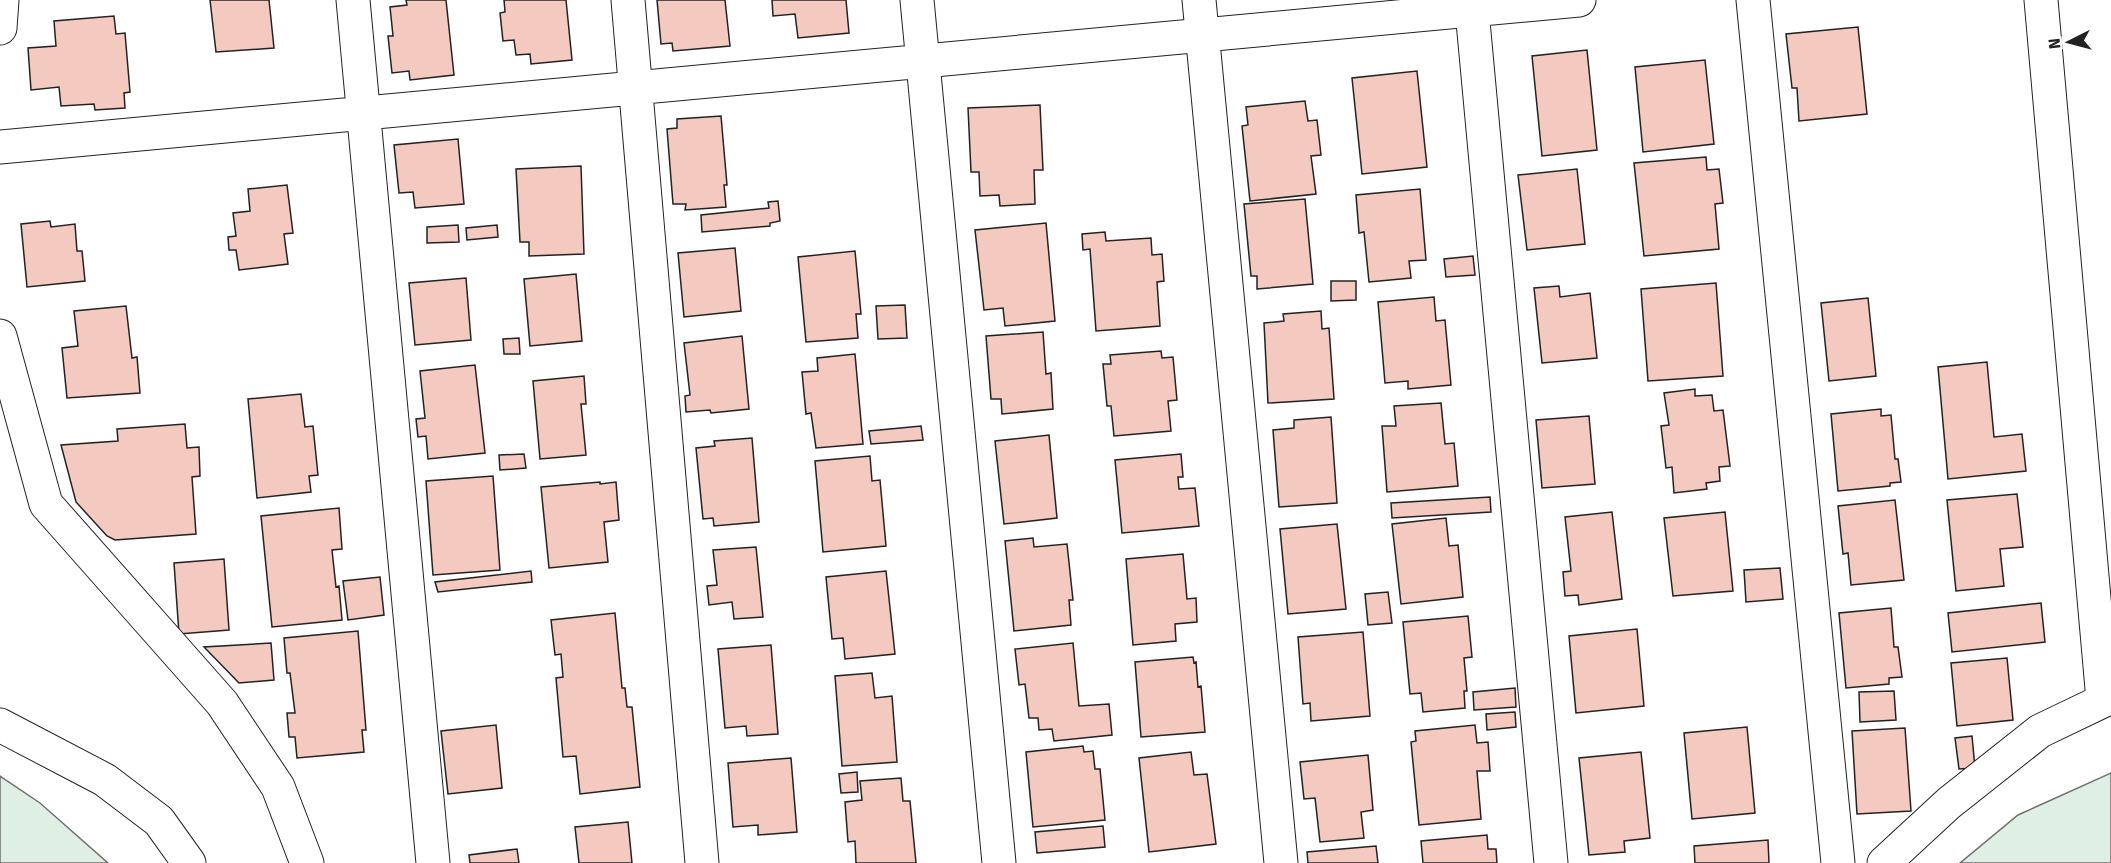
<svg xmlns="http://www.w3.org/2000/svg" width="2111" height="863" font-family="'Fira Sans',sans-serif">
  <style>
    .green { fill: #e0efe3; stroke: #6f6f6f; stroke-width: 1.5 }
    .building { fill: #f3c9c0; stroke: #222; stroke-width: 1.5 }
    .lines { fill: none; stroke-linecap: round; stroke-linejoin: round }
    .minor-casing { stroke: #222; stroke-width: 35 }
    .minor { stroke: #fff; stroke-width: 33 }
  </style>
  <rect width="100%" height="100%" fill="#fff"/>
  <path class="green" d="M2111,773V863H1960L2018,815Z
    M0,776L40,803L108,863H0Z"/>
  <path class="building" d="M210,0H269L274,48L216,52Z
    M406,0H446L454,75L410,80L409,71L392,73L388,36H393L390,7L407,5Z
    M504,0H566L572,60L531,64L530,54L516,55L514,40L503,41L500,13L505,12Z
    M657,0H725L730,46L673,51L672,43L661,44Z
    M772,0H846L849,33L798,38L795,14L773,16Z
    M114,16L116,34L125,33L130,92L124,93L125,108L95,110L94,104L61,106L59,87L31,90L28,48L56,46L54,21Z
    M1858,27L1867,114L1799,121L1797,88H1792L1786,34Z
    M1587,50L1597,150L1542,156L1532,56Z
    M1705,60L1714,144L1643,152L1635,67Z
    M1417,71L1427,167L1362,174L1352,78Z
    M1305,101L1308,121L1317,120L1321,155L1311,156L1316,194L1250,201L1242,126L1248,125L1246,107Z
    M1040,105L1043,170H1034L1035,204L1000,206L999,195L980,196L979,172H971L968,108Z
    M721,116L727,185H724L726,207L685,210L686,204H673L667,129L677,128V119Z
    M458,139L464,204L415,208L413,192L399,193L394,145Z
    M1706,157L1707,170L1719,169L1723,203L1715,204L1719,249L1644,256L1634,163Z
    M581,166L584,254L529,256V242H520L516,169Z
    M1577,169L1585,244L1527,250L1518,175Z
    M287,185L293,233L284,234L288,264L239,270L236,250H229L228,237L236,236L233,213L250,211L248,189Z
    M1420,189L1426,260L1409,261L1411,278L1369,282L1364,232L1359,233L1356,195Z
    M1305,199L1313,284L1257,289V276H1251L1244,204Z
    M778,201L780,221L770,223V226L702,232L701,215L769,208L768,202Z
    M50,221L51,227L75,224L77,251H82L85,281L27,287L21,224Z
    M1046,223L1055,321L1005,326L1003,308L984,310L975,230Z
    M458,225L459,242L427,243V227Z
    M497,225L498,237L467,240L466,228Z
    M1105,232L1106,241L1151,238L1152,255L1162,254L1164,281L1157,282L1160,326L1096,331L1090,249L1083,250L1082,234Z
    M735,248L741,311L684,317L678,253Z
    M855,251L861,314H856L858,338L806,342L798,257Z
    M1473,256L1475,275L1446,277L1444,259Z
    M576,274L582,341L530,346L524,279Z
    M466,278L471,340L415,345L409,283Z
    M1331,281H1356V300L1331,301Z
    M1716,283L1723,376L1648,381L1641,289Z
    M1559,286L1560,297L1590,293L1597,358L1542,363L1534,288Z
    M1434,297L1436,321L1445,320L1451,385L1408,389V381L1385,383L1378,302Z
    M1868,298L1876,376L1829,381L1821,303Z
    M905,305L907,338L878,339L876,306Z
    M126,306L132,358L137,357L140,393L67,398L62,348L78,346L74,311Z
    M1321,311L1322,329L1329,328L1334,399L1268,403L1264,323L1284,321L1283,314Z
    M1043,332L1046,374L1051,373L1053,409L1002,414L1001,399H991L986,336Z
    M742,336L749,409L711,413L710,410L686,412L685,396L690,395L684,343Z
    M519,338L520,354H504L503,339Z
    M1161,351L1162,358L1173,357L1177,400L1168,401L1171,431L1114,436L1111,406H1107L1103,364H1111L1110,355Z
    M855,354L863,444L816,448L811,413L806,414L802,372L818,371L817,358Z
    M1987,362L1994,437L2022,434L2026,471L1948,479L1938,367Z
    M475,365L485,453L428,459L426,436L418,437L416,419L425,418L420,371Z
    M584,376L586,404H581L586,455L540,459L533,381Z
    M1695,389V396L1712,395L1714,411L1723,410L1730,466L1719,467L1720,481L1706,483L1707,489L1674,493L1672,467L1666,468L1661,426L1669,425L1664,393Z
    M301,394L305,427L313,426L318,475L309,476L311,492L257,498L248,399Z
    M1441,403L1445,444L1454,443L1458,486L1387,492L1382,426H1396L1394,406Z
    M1881,409V416L1891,415L1895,459H1898L1901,482L1890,483V486L1838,491L1831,414Z
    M1589,416L1595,484L1542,488L1536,420Z
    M1331,417L1337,503L1279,507L1273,430L1294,428V420Z
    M185,424L187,448L199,447L200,476L192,477L196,534L115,540L107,536L76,502L61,445L118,441L117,429Z
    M921,426L923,440L871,444L869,431Z
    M1049,435L1057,518L1004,524L995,441Z
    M752,438L759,522L714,526L713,518L703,519L696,448L715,446L714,441Z
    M524,454L526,468L500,470L499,455Z
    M1181,454L1183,477H1178L1179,489L1195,488L1199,526L1122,533L1115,460Z
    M870,456L872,481L880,480L886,546L823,552L815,461Z
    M493,476L500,570L433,575L426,481Z
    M600,482V484L616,482L619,520L604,522L608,562L549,568L541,487Z
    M2017,494L2023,547L2000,549L2004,586L1956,591L1947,500Z
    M1490,497L1491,512L1392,518L1391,503Z
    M1895,500L1904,580L1851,585L1848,553L1843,554L1838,506Z
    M339,508L342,549L332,550L336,587L339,586L342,620L272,627L261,516Z
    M1612,512L1622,599L1579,605L1578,595L1565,596L1563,572L1571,571L1565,517Z
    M1725,512L1733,591L1673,596L1664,518Z
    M1446,518L1449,546L1458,545L1463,597L1401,604L1392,524Z
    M1337,524L1346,609L1288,614L1280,529Z
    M1033,538L1034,547L1067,544L1073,600H1069L1071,625L1014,631L1005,541Z
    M756,547L763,617L734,619L732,602L709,605L707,586L717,585L713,550Z
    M1183,554L1187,599L1196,598L1197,622L1175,624L1176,641L1133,645L1126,559Z
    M224,559L229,630L179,634L174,563Z
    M1780,568L1783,599L1746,602L1744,570Z
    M531,571L532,582L438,592L435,582Z
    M886,571L895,654L845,659L843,638L832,639L826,577Z
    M380,577L384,615L348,620L343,581Z
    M1388,592L1392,623L1368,625L1365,594Z
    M2041,603L2045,642L1952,652L1948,613Z
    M1891,608L1894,647H1898L1902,677L1889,678V684L1846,688L1839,613Z
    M615,613L622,688H625L627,707H632L640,787L580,794L576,756L563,757L556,678L563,677L561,654L555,655L551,620Z
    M1468,616L1472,657L1464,658L1467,691H1464L1465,708L1423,712L1421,693L1410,694L1403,622Z
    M1637,629L1644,706L1576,713L1569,636Z
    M358,631L366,730H362L364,752L297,758L295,737H289L287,713H295L290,673H287L284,638Z
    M1363,632L1370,716L1311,721L1310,703L1303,704L1298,637Z
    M271,643L274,680L239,683L204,647Z
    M1073,643L1079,706L1109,704L1112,735L1054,741L1052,729L1039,730L1038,718H1029L1025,684L1019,685L1015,649Z
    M771,645L778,734L747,736L746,726L725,728L718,649Z
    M1193,657L1194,663L1196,662L1198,687L1201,686L1205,732L1141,737L1135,662Z
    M2007,658L2013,720L1957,726L1951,663Z
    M872,673L875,698L892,696L897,762L842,766L835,676Z
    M1515,688L1516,707L1474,710L1473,692Z
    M1894,691L1896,720L1860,722L1859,692Z
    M1515,712L1516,727L1487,730L1486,714Z
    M496,725L502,788L448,794L441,731Z
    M1475,725L1477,743L1488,742L1490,771H1477L1481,819L1419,825L1411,742L1416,741L1415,731Z
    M1747,727L1755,813L1692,819L1684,733Z
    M1905,728L1911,811L1857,814L1852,731Z
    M1972,736L1975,768L1959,769L1955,738Z
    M1083,746L1084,752L1093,751L1095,769H1100L1105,820L1033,827L1026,752Z
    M1191,752L1194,775L1207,774L1216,844L1149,852L1139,758Z
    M1641,752L1650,838L1624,841L1625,852L1589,855L1579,758Z
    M1368,755L1373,810L1361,812L1364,838L1320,842L1315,798L1304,799L1300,762Z
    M791,758L797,832L758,835V825L733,827L728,763Z
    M857,772L858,792L841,793L839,774Z
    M901,778L903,801H910L916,863H856L855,841L848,842L845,802L862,800L860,781Z
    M628,822L632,863H579L575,827Z
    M1103,826L1105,847L1037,853L1035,832Z
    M1487,835L1488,849H1496L1497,863H1423L1421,841Z
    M1768,840L1769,863H1695L1694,846Z
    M1376,846L1378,863H1308L1307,852Z
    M517,849L519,863H470L469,855Z"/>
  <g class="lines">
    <defs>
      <path id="minor" d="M353,0L433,863
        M628,0L702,863
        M917,0L999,863
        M1199,0L1281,863
        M1471,0L1551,863
        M1753,0L1838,863
        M2041,0L2103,700
        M0,28L2,0
        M0,147L1579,0
        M0,336L46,504L222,703L278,787L307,863
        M0,725L105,780L159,821L189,863
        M1884,863L1949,803L2040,731L2111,697"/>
    </defs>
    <use href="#minor" class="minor-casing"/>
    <use href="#minor" class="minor"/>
  </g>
  <g transform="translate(2069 42) rotate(264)" stroke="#ffffff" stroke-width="4.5" paint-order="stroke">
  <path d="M0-4.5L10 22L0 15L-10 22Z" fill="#222222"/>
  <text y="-9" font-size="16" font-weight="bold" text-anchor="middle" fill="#222222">N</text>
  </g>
</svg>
